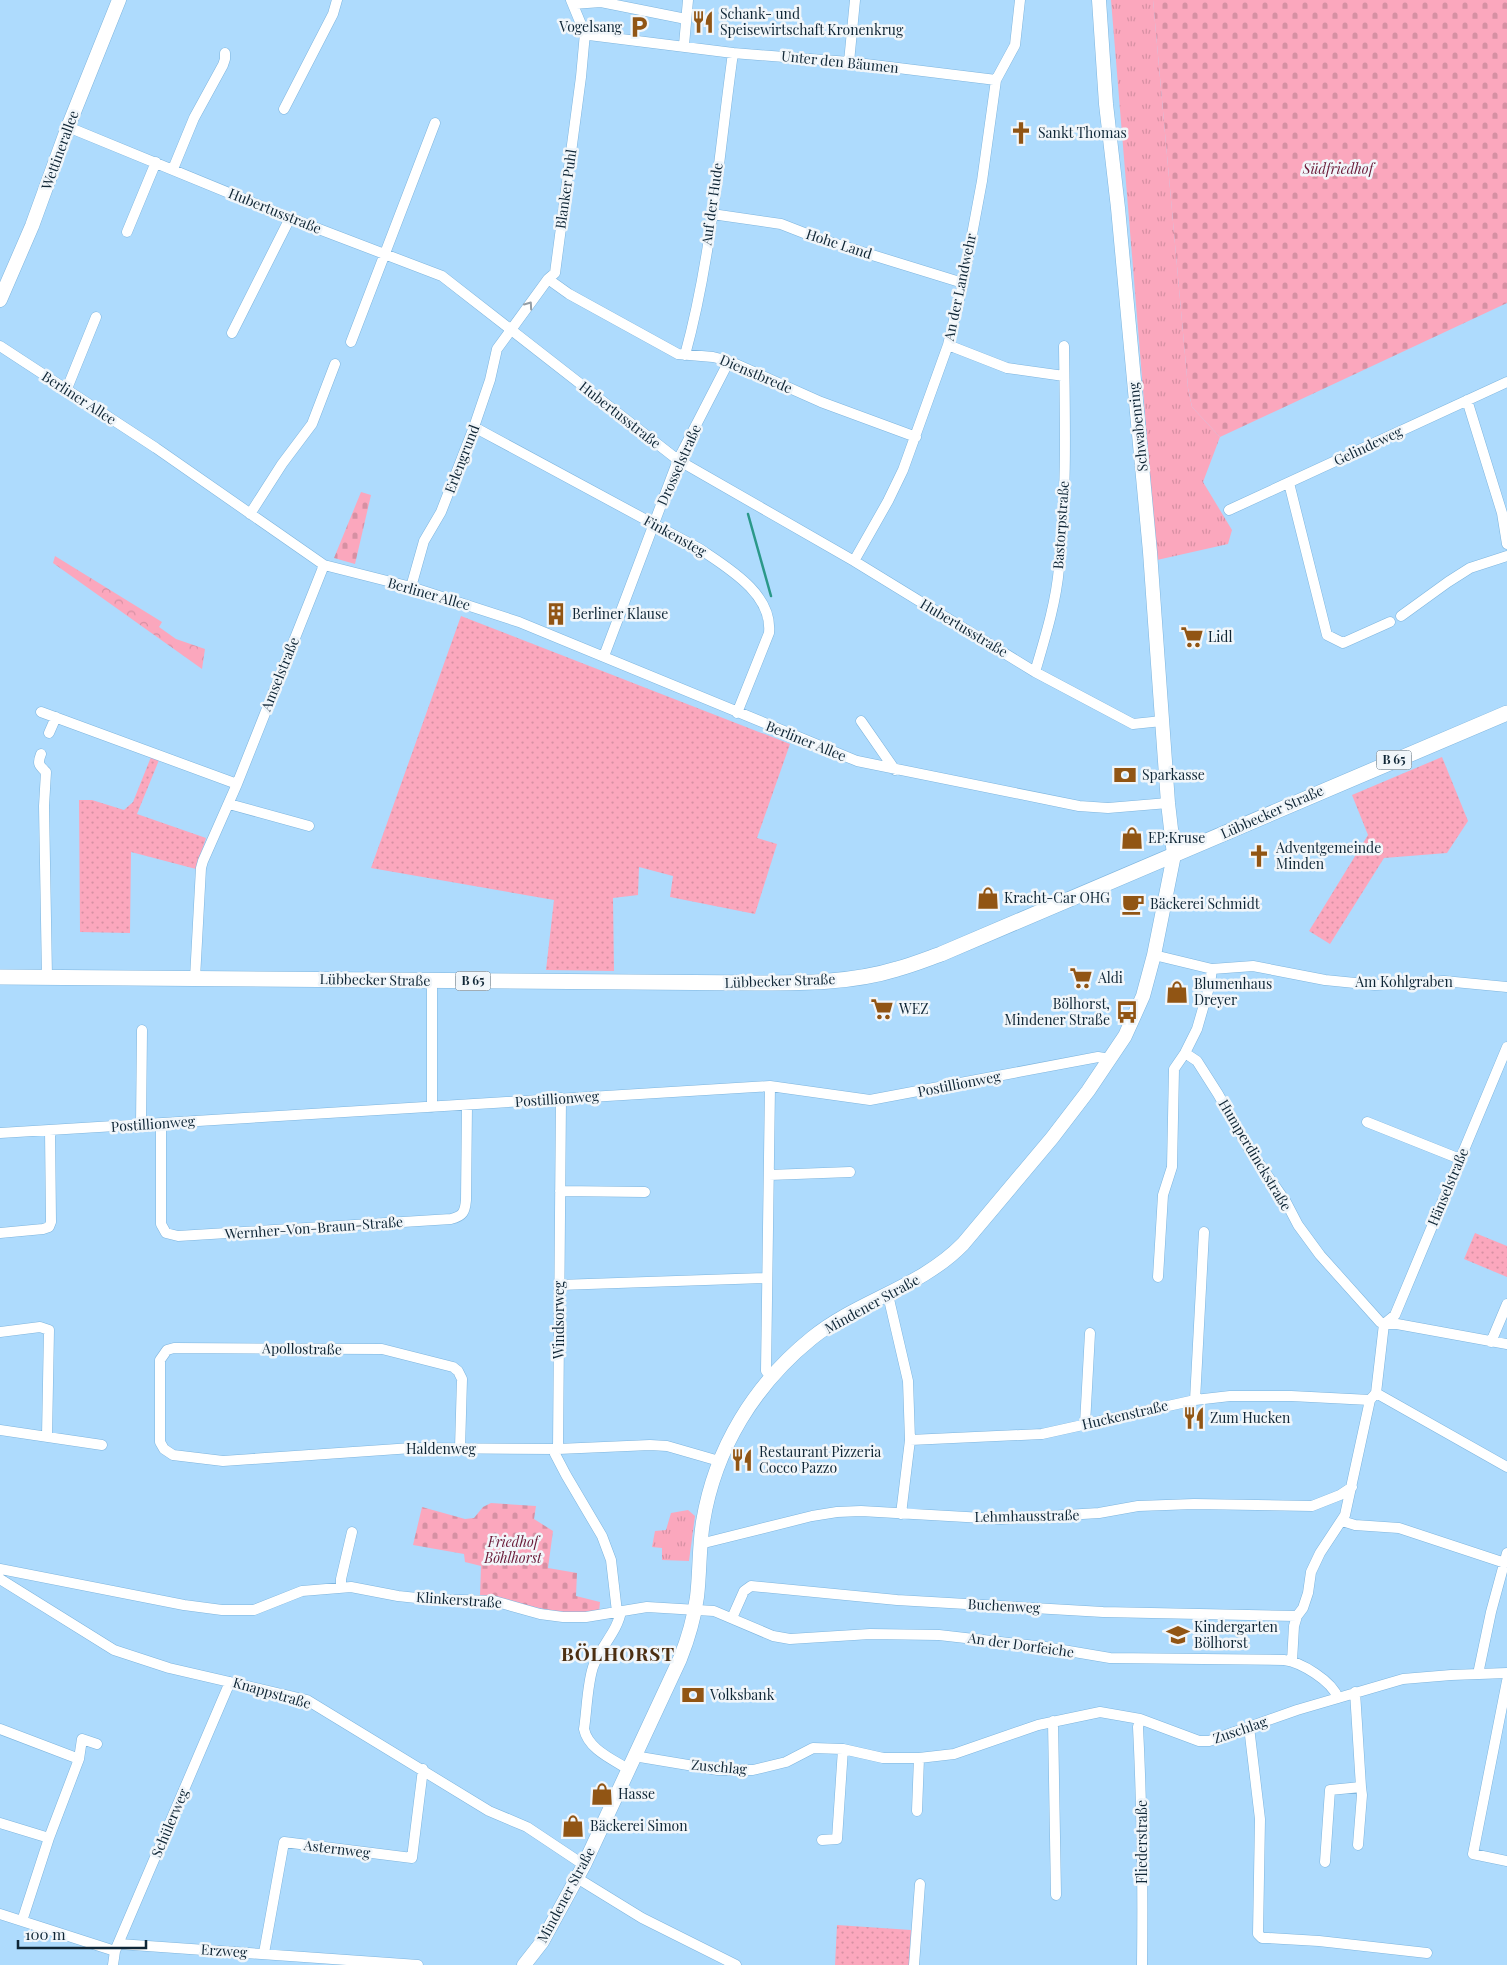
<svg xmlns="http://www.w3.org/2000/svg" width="1507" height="1965" font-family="'Playfair Display',serif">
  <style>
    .grass { fill: url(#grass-dots) }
    .forest { fill: url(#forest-crowns) }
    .cemetery { fill: url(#cemetery-stones) }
    .park { fill: url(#park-tufts) }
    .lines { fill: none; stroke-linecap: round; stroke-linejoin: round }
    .stream { stroke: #2b9889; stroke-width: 2.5 }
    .street-casing { stroke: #7eb5de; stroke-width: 11 }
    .secondary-casing { stroke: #7eb5de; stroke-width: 15 }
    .primary-casing { stroke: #7eb5de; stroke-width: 16 }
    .street { stroke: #fff; stroke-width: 10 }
    .secondary { stroke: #fff; stroke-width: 14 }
    .primary { stroke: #fff; stroke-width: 15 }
    .oneway { stroke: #939da5 }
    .labels { text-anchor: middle; stroke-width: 5; stroke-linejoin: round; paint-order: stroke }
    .shield { fill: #f1f6fa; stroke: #536471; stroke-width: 1 }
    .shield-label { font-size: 12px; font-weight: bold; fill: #0f2636 }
    .poi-label { font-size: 14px; fill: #0f2636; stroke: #f1f6fa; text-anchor: start }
    .street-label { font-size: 14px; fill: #0f2636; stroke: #f1f6fa }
    .park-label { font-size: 14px; font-style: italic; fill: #691937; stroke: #f1f6fa }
    .district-label { font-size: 19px; font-weight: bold; letter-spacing: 1px; fill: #4c2f12; stroke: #f1f6fa }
  </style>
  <defs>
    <pattern id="grass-dots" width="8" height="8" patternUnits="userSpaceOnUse" patternTransform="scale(1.25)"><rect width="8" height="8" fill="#fba7bd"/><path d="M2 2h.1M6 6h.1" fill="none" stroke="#d690a3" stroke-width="1.8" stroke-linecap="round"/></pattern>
    <pattern id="forest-crowns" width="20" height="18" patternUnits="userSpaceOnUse" patternTransform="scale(1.25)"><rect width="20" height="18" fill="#fba7bd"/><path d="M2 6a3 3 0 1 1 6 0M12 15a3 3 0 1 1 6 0" fill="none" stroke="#d690a3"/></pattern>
    <pattern id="cemetery-stones" width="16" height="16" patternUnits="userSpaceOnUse" patternTransform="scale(1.25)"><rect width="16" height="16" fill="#fba7bd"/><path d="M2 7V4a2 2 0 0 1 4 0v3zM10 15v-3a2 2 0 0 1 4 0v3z" fill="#d690a3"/></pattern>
    <pattern id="park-tufts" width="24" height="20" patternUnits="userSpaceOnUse" patternTransform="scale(1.25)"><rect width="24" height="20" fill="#fba7bd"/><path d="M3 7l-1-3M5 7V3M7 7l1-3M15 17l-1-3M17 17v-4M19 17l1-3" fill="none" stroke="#d690a3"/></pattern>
  </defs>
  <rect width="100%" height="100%" fill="#aedbfd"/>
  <path class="grass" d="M461,616L790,744L757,838L777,844L755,914L670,897L673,876L639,867L638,895L613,898L614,971L546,970L554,900L371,868Z
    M151,757L159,760L137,814L206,838L196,869L131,852L130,933L80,932L79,800H92L124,810L133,802Z
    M1442,757L1468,821L1447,853L1384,858L1330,944L1309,931L1368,835L1352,795Z
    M1475,1233L1507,1246V1277L1464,1259Z
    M837,1925L911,1930L910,1965H835Z"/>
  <path class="forest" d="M55,556L162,622L159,627L176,639L205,649L202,669L53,563Z"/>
  <path class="cemetery" d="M1153,0H1507V303L1220,437L1192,407L1188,388Z
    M361,492L371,495L355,564L334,558Z
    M491,1503L536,1506L534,1519L553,1531L548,1568L577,1573L576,1596L600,1602L599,1612H559L480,1596L481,1566L465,1562L464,1554L413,1545L422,1507L465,1519L474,1518L483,1507Z"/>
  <path class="park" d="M1111,0H1153L1188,388L1192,407L1220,437L1203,482L1232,530L1228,544L1157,560Z
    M688,1510L695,1516L689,1561L662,1560V1548L652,1547L655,1531L666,1530L671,1513Z"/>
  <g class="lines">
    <path class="stream" d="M748,514L771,596"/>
    <defs>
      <path id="street" d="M571,0L583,29L585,33L589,35L733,53L849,62L996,80
        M573,4L601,2L686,19
        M684,45L688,0
        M849,62L855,0
        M284,109L333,14L337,0
        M68,127L290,218L442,276L678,460L854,561L1035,672L1133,724L1162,721
        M173,169L194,118L223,65L225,59V53
        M712,214L781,224L817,238L963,283
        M127,232L156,162
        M548,279L569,294L678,354L713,357L729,361L821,402L916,437
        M232,333L290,218
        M351,342L435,123
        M948,345L1007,368L1064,376
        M0,346L156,448L324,565L411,587L519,622L857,761L1079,806L1108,808L1168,803
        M685,355C712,257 719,153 733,53
        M66,391L96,317
        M1467,400L1502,513L1507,544
        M474,427L700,549C728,568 773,594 769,633L737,713
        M1289,483L1327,635L1343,643L1390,622
        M1229,510L1507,382
        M250,514L282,464L312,424L335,364
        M854,561L888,501L903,470L948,345L963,283L982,181L996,80L1015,45L1020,0
        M411,587L424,541L441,512L474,427L490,380L497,349L548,279L555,273L581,77L585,33
        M1401,616L1448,582L1470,568L1507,556
        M604,656L678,460L729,361
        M1035,672C1045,638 1056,603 1059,568C1067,494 1065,420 1064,346
        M41,712L237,784
        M861,721L895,770
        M49,733L56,717
        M41,754C37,764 39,765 46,772L44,806L47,977
        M229,804L309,826
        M1154,955L1212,969L1253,966L1325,980L1375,985L1444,981L1507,987
        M195,978L201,868L203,861L237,784L324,565
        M1185,1053L1197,1061L1218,1094L1249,1149L1286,1202L1298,1225L1320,1255L1380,1322L1384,1324
        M770,1086L766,1371L771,1375
        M432,1107V981
        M1367,1122L1460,1159
        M161,1124V1224L166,1233L178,1236L451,1219C463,1216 465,1212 466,1200L467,1105
        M141,1125L142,1030
        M0,1133L770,1086L870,1100L1098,1057L1110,1059
        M769,1175L850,1172
        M560,1191L645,1192
        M0,1233L43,1229L49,1227L51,1222L50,1130
        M1158,1277L1163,1195L1172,1167L1174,1069L1185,1053L1197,1029L1210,984L1212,969
        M559,1285L766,1278
        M888,1295L908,1381L910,1440L901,1514
        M1384,1324L1395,1315L1507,1047
        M1384,1324H1397L1507,1344
        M0,1332L40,1327L49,1330L47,1436
        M1491,1342L1507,1304
        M1376,1393L1507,1467
        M1195,1400L1204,1232
        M1085,1424L1090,1333
        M0,1430L102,1445
        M910,1440L1042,1434L1195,1400L1230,1396H1291L1370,1400
        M460,1448L462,1379L458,1371L453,1367L382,1349L174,1348L167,1350L160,1360V1442L164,1449L173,1455L223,1461L412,1448L558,1449L650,1445L667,1446L719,1461
        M554,1449L555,1454L566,1475L602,1536L611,1560L617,1612
        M558,1449L561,1098
        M1342,1521L1355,1525L1399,1528L1505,1563
        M700,1544L812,1516L837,1512L861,1511L1001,1519L1099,1513L1138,1506L1194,1504L1312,1506L1340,1495L1352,1487
        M0,1569L184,1605L222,1610H254L302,1591L351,1587L398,1596L426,1599L494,1601L540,1614L563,1617H586L647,1607L714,1611L773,1636L790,1639L870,1634L939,1635L1045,1647L1110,1658L1284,1660C1301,1662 1332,1681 1338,1698
        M0,1579L114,1650L169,1668L307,1700L489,1811L527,1827L584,1865
        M341,1587V1579L352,1532
        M621,1611C618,1631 600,1647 593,1667C587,1686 587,1709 584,1729C588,1749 612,1759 628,1769
        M732,1618L744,1591L751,1586L897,1600L1103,1612L1297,1616
        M1292,1661L1294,1626L1297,1616L1303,1608L1308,1593L1311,1572L1320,1553L1345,1515L1370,1400L1376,1393L1384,1324
        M1478,1674L1491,1612L1507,1553
        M1507,1681L1473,1854L1507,1861
        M1140,1719L1138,1727C1142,1807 1143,1886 1142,1965
        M1053,1721L1056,1895
        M1249,1727L1260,1819L1258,1934L1262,1938H1268L1319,1941L1427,1953
        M0,1729L79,1759
        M634,1756L718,1770H753L786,1762L813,1748L843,1749L883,1758H919L954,1754L1038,1725L1100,1712L1140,1719L1199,1741H1209L1297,1710L1403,1679L1451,1675L1507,1673
        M917,1811L919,1758
        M0,1823L49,1838
        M822,1840L837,1839L843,1749
        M1358,1845L1362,1795L1361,1787
        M1325,1862L1330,1790L1361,1787L1355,1692
        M577,1878L642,1918L736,1965
        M0,1914L115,1951
        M22,1921L49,1838L79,1759L82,1739L97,1744
        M119,1944L418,1965
        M264,1953L284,1842L412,1858L423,1769
        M113,1965L115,1951L230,1682
        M914,1965L920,1884"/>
      <path id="secondary" d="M0,300L32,226L68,127L119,0
        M524,1965L542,1942L584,1865L680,1659C688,1639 694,1618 697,1597C700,1572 699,1546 703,1522C715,1448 755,1384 812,1338C859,1300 920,1288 963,1244L1052,1138L1088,1091L1125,1036L1143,996L1154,955L1174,855L1168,803L1150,552L1118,208L1106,104L1099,0"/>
      <path id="primary" d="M0,977L755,983C802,983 852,983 897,969C912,965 927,959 941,954L1507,713"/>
    </defs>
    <use href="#street" class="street-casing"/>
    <use href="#secondary" class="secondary-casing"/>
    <use href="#primary" class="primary-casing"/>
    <use href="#street" class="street"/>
    <use href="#secondary" class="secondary"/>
    <use href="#primary" class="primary"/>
  </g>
  <defs><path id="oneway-chevron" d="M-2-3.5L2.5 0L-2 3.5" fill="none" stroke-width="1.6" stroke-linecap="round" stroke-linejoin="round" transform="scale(1.25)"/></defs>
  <use class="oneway" href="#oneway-chevron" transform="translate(529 305) rotate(-55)"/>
  <defs>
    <symbol id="restaurant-bare" viewBox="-9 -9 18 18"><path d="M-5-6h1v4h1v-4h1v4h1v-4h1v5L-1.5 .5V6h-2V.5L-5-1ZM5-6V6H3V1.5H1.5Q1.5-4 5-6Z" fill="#915514" stroke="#f1f6fa" stroke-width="2.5" paint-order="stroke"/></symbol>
    <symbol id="parking-bare" viewBox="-9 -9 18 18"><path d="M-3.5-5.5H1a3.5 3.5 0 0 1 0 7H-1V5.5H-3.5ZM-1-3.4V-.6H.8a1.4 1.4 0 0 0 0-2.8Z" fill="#915514" stroke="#f1f6fa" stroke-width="2.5" paint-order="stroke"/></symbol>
    <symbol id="church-bare" viewBox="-9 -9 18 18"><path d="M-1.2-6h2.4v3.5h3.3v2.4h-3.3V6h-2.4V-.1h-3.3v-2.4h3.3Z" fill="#915514" stroke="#f1f6fa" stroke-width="2.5" paint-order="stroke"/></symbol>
    <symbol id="building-bare" viewBox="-9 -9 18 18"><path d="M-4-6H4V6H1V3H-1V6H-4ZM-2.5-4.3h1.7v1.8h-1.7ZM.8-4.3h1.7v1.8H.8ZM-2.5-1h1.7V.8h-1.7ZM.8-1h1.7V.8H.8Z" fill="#915514" stroke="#f1f6fa" stroke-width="2.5" paint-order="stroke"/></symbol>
    <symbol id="supermarket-bare" viewBox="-9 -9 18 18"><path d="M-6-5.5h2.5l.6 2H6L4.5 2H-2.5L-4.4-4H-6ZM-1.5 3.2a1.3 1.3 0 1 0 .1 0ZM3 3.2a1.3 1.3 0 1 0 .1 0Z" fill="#915514" stroke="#f1f6fa" stroke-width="2.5" paint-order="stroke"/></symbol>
    <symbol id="bank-bare" viewBox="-9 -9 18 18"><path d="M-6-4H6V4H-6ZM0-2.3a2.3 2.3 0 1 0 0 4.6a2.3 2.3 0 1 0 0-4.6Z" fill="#915514" stroke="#f1f6fa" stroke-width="2.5" paint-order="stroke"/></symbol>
    <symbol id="shop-bare" viewBox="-9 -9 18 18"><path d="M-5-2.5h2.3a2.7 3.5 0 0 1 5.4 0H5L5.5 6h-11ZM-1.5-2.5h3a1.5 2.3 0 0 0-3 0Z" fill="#915514" stroke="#f1f6fa" stroke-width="2.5" paint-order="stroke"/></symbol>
    <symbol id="cafe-bare" viewBox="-9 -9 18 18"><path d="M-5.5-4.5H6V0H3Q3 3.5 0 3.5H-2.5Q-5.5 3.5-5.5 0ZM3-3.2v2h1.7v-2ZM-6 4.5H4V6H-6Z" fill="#915514" stroke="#f1f6fa" stroke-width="2.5" paint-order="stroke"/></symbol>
    <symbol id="bus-bare" viewBox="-9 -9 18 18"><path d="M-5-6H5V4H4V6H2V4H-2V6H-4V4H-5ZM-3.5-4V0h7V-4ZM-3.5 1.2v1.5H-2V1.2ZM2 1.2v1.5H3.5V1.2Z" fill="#915514" stroke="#f1f6fa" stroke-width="2.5" paint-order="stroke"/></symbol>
    <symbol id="school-bare" viewBox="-9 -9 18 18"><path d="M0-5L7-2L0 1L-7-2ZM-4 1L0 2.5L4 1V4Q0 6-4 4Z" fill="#915514" stroke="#f1f6fa" stroke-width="2.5" paint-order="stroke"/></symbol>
  </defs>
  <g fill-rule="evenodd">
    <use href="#restaurant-bare" x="687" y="6" width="32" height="32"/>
    <use href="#parking-bare" x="623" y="11" width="32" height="32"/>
    <use href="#church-bare" x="1005" y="117" width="32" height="32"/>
    <use href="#building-bare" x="540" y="598" width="32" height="32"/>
    <use href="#supermarket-bare" x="1176" y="621" width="32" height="32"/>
    <use href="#bank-bare" x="1109" y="759" width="32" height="32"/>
    <use href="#shop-bare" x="1116" y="822" width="32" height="32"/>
    <use href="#church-bare" x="1243" y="840" width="32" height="32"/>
    <use href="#shop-bare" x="972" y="882" width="32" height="32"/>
    <use href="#cafe-bare" x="1117" y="888" width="32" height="32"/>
    <use href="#supermarket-bare" x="1065" y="962" width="32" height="32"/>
    <use href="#shop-bare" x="1161" y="976" width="32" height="32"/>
    <use href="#supermarket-bare" x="866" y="993" width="32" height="32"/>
    <use href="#bus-bare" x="1111" y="996" width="32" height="32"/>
    <use href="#restaurant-bare" x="1178" y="1402" width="32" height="32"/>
    <use href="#restaurant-bare" x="726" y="1444" width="32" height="32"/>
    <use href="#school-bare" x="1162" y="1619" width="32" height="32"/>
    <use href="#bank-bare" x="677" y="1679" width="32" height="32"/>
    <use href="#shop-bare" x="586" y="1778" width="32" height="32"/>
    <use href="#shop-bare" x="557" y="1810" width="32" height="32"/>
  </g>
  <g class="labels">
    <g class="shield">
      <rect x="1376.5" y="750.5" width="35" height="19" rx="4"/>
      <rect x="455.5" y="971.5" width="35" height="19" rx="4"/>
    </g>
    <g class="shield-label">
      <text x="1394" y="764">B 65</text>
      <text x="473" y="985">B 65</text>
    </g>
    <g class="poi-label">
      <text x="720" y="19">Schank- und<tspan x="720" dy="16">Speisewirtschaft Kronenkrug</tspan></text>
      <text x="622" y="32" text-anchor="end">Vogelsang</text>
      <text x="1038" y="138">Sankt Thomas</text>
      <text x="572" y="619">Berliner Klause</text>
      <text x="1208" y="642">Lidl</text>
      <text x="1142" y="780">Sparkasse</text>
      <text x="1148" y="843">EP:Kruse</text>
      <text x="1276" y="853">Adventgemeinde<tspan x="1276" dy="16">Minden</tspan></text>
      <text x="1004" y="903">Kracht-Car OHG</text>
      <text x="1150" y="909">Bäckerei Schmidt</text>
      <text x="1098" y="983">Aldi</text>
      <text x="1194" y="989">Blumenhaus<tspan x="1194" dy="16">Dreyer</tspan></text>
      <text x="1110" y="1009" text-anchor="end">Bölhorst,<tspan x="1110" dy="16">Mindener Straße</tspan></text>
      <text x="899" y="1014">WEZ</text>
      <text x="1210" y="1423">Zum Hucken</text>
      <text x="759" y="1457">Restaurant Pizzeria<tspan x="759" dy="16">Cocco Pazzo</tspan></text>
      <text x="1194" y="1632">Kindergarten<tspan x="1194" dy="16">Bölhorst</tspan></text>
      <text x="710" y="1700">Volksbank</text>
      <text x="618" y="1799">Hasse</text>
      <text x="590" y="1831">Bäckerei Simon</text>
    </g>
    <g class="street-label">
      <text transform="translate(840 62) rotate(6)" y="5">Unter den Bäumen</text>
      <text transform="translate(60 150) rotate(-70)" y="5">Wettinerallee</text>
      <text transform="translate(566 189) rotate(-82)" y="5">Blanker Puhl</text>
      <text transform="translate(712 204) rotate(-82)" y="5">Auf der Hude</text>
      <text transform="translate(275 211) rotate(22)" y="5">Hubertusstraße</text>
      <text transform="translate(839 244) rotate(18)" y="5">Hohe Land</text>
      <text transform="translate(960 287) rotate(-78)" y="5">An der Landwehr</text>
      <text transform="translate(756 374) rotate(23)" y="5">Dienstbrede</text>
      <text transform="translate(79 398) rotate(33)" y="5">Berliner Allee</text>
      <text transform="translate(620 415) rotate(38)" y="5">Hubertusstraße</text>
      <text transform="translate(1138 427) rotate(-96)" y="5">Schwabenring</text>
      <text transform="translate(1368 446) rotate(-25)" y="5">Gelindeweg</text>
      <text transform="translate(462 459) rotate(-69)" y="5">Erlengrund</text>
      <text transform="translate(679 465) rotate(-66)" y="5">Drosselstraße</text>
      <text transform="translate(1061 525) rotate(-86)" y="5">Bastorpstraße</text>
      <text transform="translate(675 536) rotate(29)" y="5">Finkensteg</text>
      <text transform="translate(429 594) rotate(16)" y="5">Berliner Allee</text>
      <text transform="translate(964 628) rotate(31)" y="5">Hubertusstraße</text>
      <text transform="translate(280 674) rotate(-68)" y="5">Amselstraße</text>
      <text transform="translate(806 741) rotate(22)" y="5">Berliner Allee</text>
      <text transform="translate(1272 812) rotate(-24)" y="5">Lübbecker Straße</text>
      <text transform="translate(375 980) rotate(1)" y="5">Lübbecker Straße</text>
      <text transform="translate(780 981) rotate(-2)" y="5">Lübbecker Straße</text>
      <text x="1404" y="987">Am Kohlgraben</text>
      <text transform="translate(959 1084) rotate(-11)" y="5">Postillionweg</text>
      <text transform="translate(557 1099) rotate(-4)" y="5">Postillionweg</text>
      <text transform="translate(153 1124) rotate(-4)" y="5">Postillionweg</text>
      <text transform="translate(1255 1155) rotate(59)" y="5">Humperdinckstraße</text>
      <text transform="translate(1448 1187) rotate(-67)" y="5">Hänselstraße</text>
      <text transform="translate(314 1228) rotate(-4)" y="5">Wernher-Von-Braun-Straße</text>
      <text transform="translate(872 1304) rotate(-29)" y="5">Mindener Straße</text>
      <text transform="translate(559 1320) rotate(-90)" y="5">Windsorweg</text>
      <text transform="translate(302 1349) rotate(1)" y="5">Apollostraße</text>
      <text transform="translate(1125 1415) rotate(-13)" y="5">Huckenstraße</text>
      <text x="441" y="1454">Haldenweg</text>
      <text transform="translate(1027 1516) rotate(-1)" y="5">Lehmhausstraße</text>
      <text transform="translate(459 1600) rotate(4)" y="5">Klinkerstraße</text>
      <text transform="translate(1004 1606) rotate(3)" y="5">Buchenweg</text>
      <text transform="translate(1021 1645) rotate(8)" y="5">An der Dorfeiche</text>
      <text transform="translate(272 1693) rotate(16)" y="5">Knappstraße</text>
      <text transform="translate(1240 1730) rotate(-19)" y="5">Zuschlag</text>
      <text transform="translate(719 1767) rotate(5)" y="5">Zuschlag</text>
      <text transform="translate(170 1823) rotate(-67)" y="5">Schülerweg</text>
      <text transform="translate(1142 1842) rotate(-90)" y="5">Fliederstraße</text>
      <text transform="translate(337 1849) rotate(7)" y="5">Asternweg</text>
      <text transform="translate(566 1895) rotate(-62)" y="5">Mindener Straße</text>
      <text transform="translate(224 1951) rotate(4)" y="5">Erzweg</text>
    </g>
    <g class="park-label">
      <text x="1338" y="174">Südfriedhof</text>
      <text x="513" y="1547">Friedhof<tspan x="513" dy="16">Böhlhorst</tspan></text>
    </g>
    <g class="district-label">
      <text x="618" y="1661">BÖLHORST</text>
    </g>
  </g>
  <path d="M18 1940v8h128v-8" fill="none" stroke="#0f2636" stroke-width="2.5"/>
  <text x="25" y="1940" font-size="15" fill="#0f2636" stroke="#f1f6fa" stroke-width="4" paint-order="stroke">100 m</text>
</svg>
